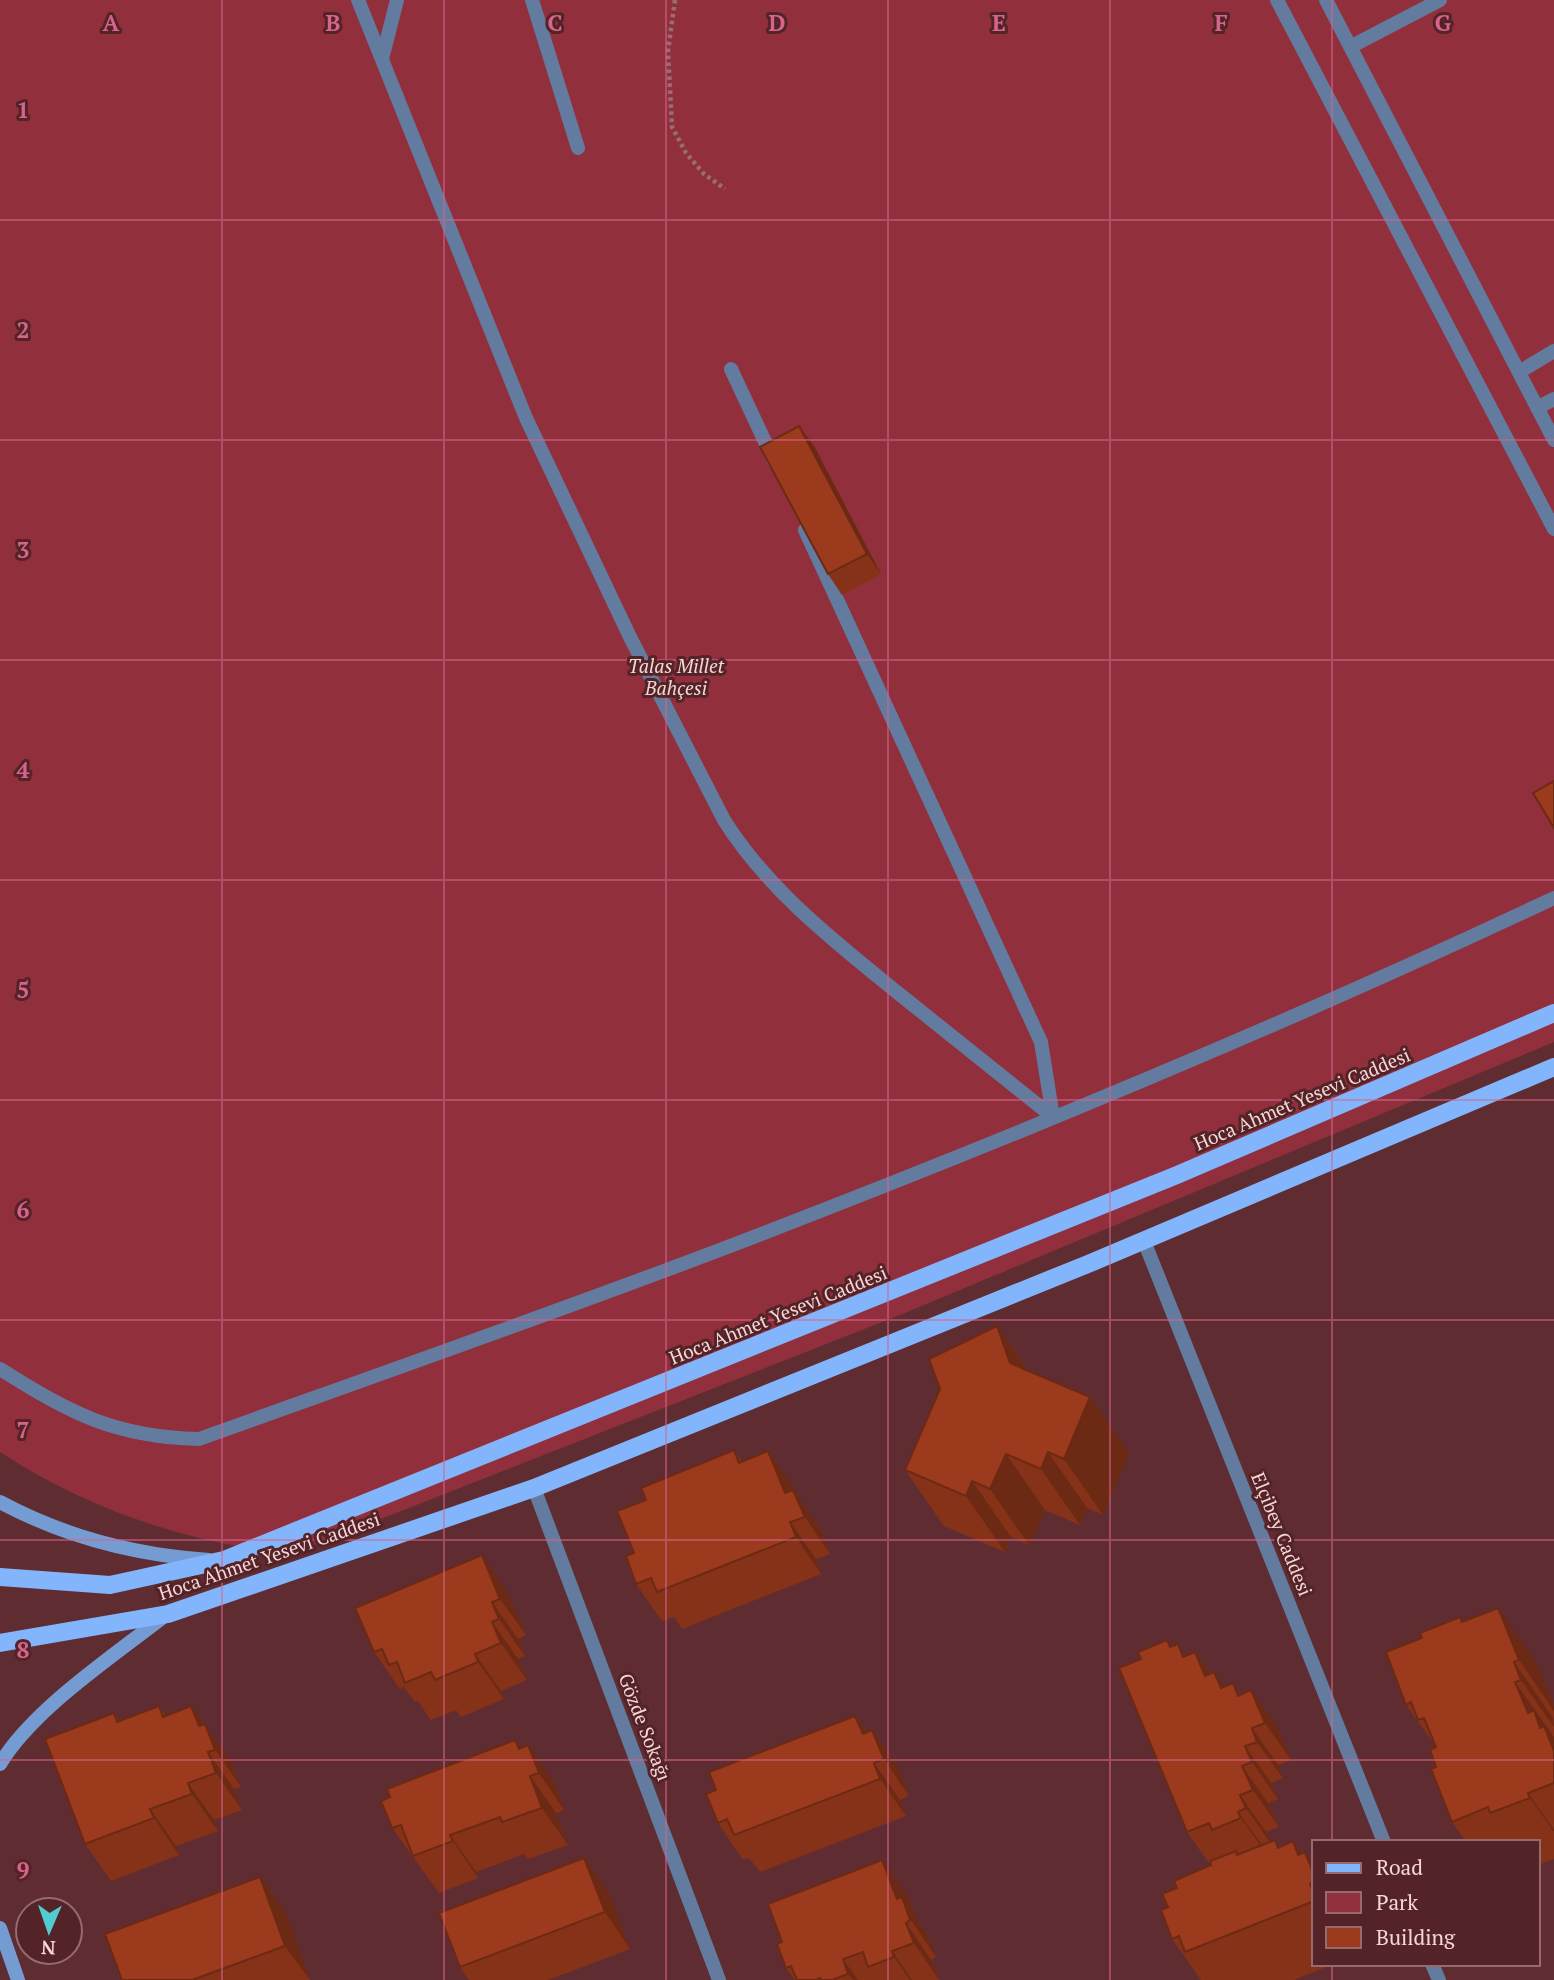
<svg xmlns="http://www.w3.org/2000/svg" width="1554" height="1980" font-family="'PT Serif',serif">
  <style>
    .green { fill: #91303c }
    .lines { fill: none; stroke-linecap: round; stroke-linejoin: round }
    .path { stroke: #996e70; stroke-width: 4.5; stroke-dasharray: 3.5 3.5; stroke-linecap: butt }
    .minor { stroke: #627b9e; stroke-width: 14 }
    .secondary { stroke: #749cd3; stroke-width: 14 }
    .primary { stroke: #82b5fc; stroke-width: 18 }
    .wall { fill: #853219 }
    .shaded-wall { fill: #6c2914 }
    .building { fill: #9b3a1d; stroke: #6c2914; stroke-width: 2 }
    .grid { fill: none; stroke: #d7648d; stroke-width: 2; stroke-opacity: 0.55 }
    .labels { text-anchor: middle; stroke-width: 6; stroke-linejoin: round; paint-order: stroke }
    .park-label { font-size: 19px; font-style: italic; fill: #f5d7d7; stroke: #532327 }
    .street-label { font-size: 19px; fill: #f7d6d7; stroke: #532327 }
    .grid-label { font-size: 23px; text-anchor: middle; font-weight: bold; fill: #d7648d; stroke: #532327; stroke-width: 6; stroke-linejoin: round; paint-order: stroke }
  </style>
  <rect width="100%" height="100%" fill="#5f2d31"/>
  <path class="green" d="M0,0H1554V1042L900,1315L289,1555C183,1540 90,1511 0,1452Z"/>
  <g class="lines">
    <path class="path" d="M675,0L668,51L672,127L686,153L704,174L725,189"/>
    <path class="minor" d="M358,0L526,418L630,637L724,820C768,890 834,941 898,993C950,1034 1001,1076 1053,1117
      M532,0L578,148
      M1277,0L1554,529
      M1326,0L1554,440
      M1350,47L1440,0
      M382,59L397,0
      M731,369L774,461
      M1519,372L1554,351
      M1537,408L1554,399
      M805,530L1041,1042L1053,1117
      M1144,1241L1384,1842
      M0,1369C70,1413 114,1437 199,1439C369,1378 540,1318 709,1254C995,1145 1278,1028 1554,898
      M534,1488L719,1980
      M1432,1964L1439,1980"/>
    <path class="secondary" d="M0,1502C65,1537 135,1555 209,1560
      M0,1764C34,1708 115,1655 167,1614
      M0,1928L18,1980"/>
    <path class="primary" d="M0,1577L110,1585L224,1560L1177,1175L1554,1013
      M0,1643L168,1614L534,1488L1088,1264L1554,1067"/>
  </g>
  <path class="wall" d="M799,426L814,446L881,574L842,595L828,574Z
    M997,1326L1029,1371L1090,1397L1129,1453L1103,1515L1087,1508L1080,1525L1045,1510L1029,1545L1011,1537L1005,1552L944,1526L905,1470Z
    M734,1450L742,1462L768,1451L794,1488L797,1495L819,1527L830,1554L816,1559L821,1574L682,1629L674,1617L662,1621L636,1584L634,1553L646,1500Z
    M507,1592L526,1635L518,1639L525,1656L518,1659L527,1680L501,1691L504,1699L461,1717L456,1710L431,1720L418,1701L415,1702L404,1687L400,1689L374,1652Z
    M1463,1622L1537,1664L1554,1706V1859L1538,1865V1842H1466L1452,1822L1436,1767L1435,1745L1406,1705Z
    M1171,1646L1186,1656L1195,1652L1211,1674L1224,1687L1241,1695L1251,1690L1277,1727L1291,1760L1278,1765L1283,1778L1271,1783L1278,1799L1268,1803L1279,1827L1266,1832L1270,1842L1280,1847L1301,1854L1314,1866V1964H1334L1294,1980H1201L1172,1939L1168,1907L1177,1888L1211,1866L1187,1832Z
    M159,1706L166,1716L191,1706L231,1761L241,1787L234,1789L242,1810L214,1820L218,1831L176,1846L179,1855L111,1881L85,1844L114,1713L119,1721Z
    M855,1716L867,1732L872,1730L898,1767L909,1796L900,1800L906,1816L760,1872L749,1858L743,1860L718,1823L716,1790Z
    M528,1745L554,1782L564,1810L556,1813L568,1845L528,1859L524,1854L476,1872L478,1878L439,1893L392,1828L390,1797Z
    M584,1858L610,1895L630,1949L548,1980H469L460,1967Z
    M882,1860L908,1897L915,1916L927,1934L936,1957L931,1960L939,1980H795L786,1968L782,1942Z
    M260,1877L286,1914L310,1980H122Z"/>
  <path class="shaded-wall" d="M799,426L814,446L881,574L867,554Z
    M997,1326L1036,1382L1010,1363Z
    M1090,1397L1129,1453L1103,1515L1064,1459Z
    M768,1451L794,1488L797,1495L819,1527L830,1554L805,1517L785,1493Z
    M1048,1452L1087,1508L1080,1525L1041,1469Z
    M1006,1454L1045,1510L1029,1545L990,1489Z
    M972,1481L1011,1537L1005,1552L966,1496Z
    M790,1522L816,1559L821,1574L796,1537Z
    M482,1555L507,1592L526,1635L500,1599Z
    M492,1602L518,1639L525,1656L499,1619Z
    M1498,1608L1537,1664L1554,1706V1711L1519,1660Z
    M492,1622L518,1659L527,1680L501,1643Z
    M1195,1652L1221,1689L1205,1676Z
    M475,1654L501,1691L504,1699L478,1662Z
    M1514,1662L1553,1718L1554,1727L1521,1680Z
    M1214,1672L1240,1709L1221,1688Z
    M1515,1682L1554,1737V1751L1528,1713Z
    M1251,1690L1277,1727L1291,1760L1265,1723Z
    M191,1706L231,1761L241,1787L199,1726Z
    M855,1716L881,1752L872,1730L898,1767L909,1796L884,1759L863,1734Z
    M1252,1728L1278,1765L1283,1778L1257,1742Z
    M515,1740L539,1773L528,1745L554,1782L564,1810L539,1773L519,1749Z
    M1245,1746L1271,1783L1278,1799L1252,1762Z
    M208,1752L234,1789L242,1810L216,1773Z
    M874,1763L900,1800L906,1816L880,1779Z
    M1242,1766L1268,1803L1279,1827L1253,1790Z
    M530,1776L556,1813L568,1845L542,1808Z
    M188,1783L214,1820L218,1831L192,1794Z
    M1528,1793L1554,1830V1832L1530,1798Z
    M1240,1795L1266,1832L1272,1845L1246,1808Z
    M150,1809L176,1846L179,1855L154,1818Z
    M1238,1812L1264,1848L1267,1855L1241,1818Z
    M450,1835L476,1872L478,1878L453,1841Z
    M1293,1841L1311,1867L1305,1852L1314,1866V1878L1298,1855Z
    M584,1858L610,1895L630,1949L605,1912Z
    M882,1860L908,1897L915,1916L927,1934L936,1957L897,1899Z
    M260,1877L286,1914L310,1980L285,1946Z
    M906,1923L931,1960L939,1980L914,1943Z
    M892,1951L912,1980H910L894,1957Z
    M843,1959L858,1980H853L848,1974Z"/>
  <path class="building" d="M799,426L867,554L828,574L760,447Z
    M1554,781V828L1533,793Z
    M997,1326L1010,1363L1090,1397L1064,1459L1048,1452L1041,1469L1006,1454L990,1489L972,1481L966,1496L905,1470L940,1389L929,1359Z
    M734,1450L739,1463L768,1451L785,1493L793,1490L805,1517L790,1522L796,1537L657,1592L651,1578L636,1584L626,1556L634,1553L617,1511L646,1500L641,1488Z
    M482,1555L500,1599L492,1602L499,1619L492,1622L501,1643L475,1654L478,1662L435,1680L431,1672L405,1683L397,1662L389,1665L382,1649L374,1652L355,1608Z
    M1498,1608L1519,1660L1514,1662L1521,1680L1515,1682L1528,1713L1534,1710L1540,1728L1544,1726L1554,1751V1783L1528,1793L1530,1798L1490,1813L1488,1807L1452,1822L1431,1769L1436,1767L1430,1750L1436,1747L1424,1718L1418,1720L1411,1702L1406,1705L1386,1652L1422,1638L1420,1633L1460,1617L1462,1622Z
    M1167,1640L1170,1647L1178,1644L1183,1657L1195,1652L1205,1676L1214,1672L1221,1688L1233,1683L1238,1696L1251,1690L1265,1723L1252,1728L1257,1742L1245,1746L1252,1762L1242,1766L1253,1790L1240,1795L1246,1808L1238,1812L1241,1818L1212,1830L1209,1823L1187,1832L1119,1668L1141,1659L1138,1652Z
    M159,1706L163,1717L191,1706L199,1726L205,1724L215,1750L208,1752L216,1773L188,1783L192,1794L150,1809L154,1818L85,1844L45,1739L114,1713L117,1722Z
    M855,1716L863,1734L872,1730L884,1759L874,1763L880,1779L734,1835L727,1819L718,1823L706,1794L716,1790L709,1772Z
    M515,1740L519,1749L528,1745L539,1773L530,1776L542,1808L502,1822L500,1817L450,1835L453,1841L413,1856L401,1825L392,1828L381,1801L390,1797L387,1789Z
    M1275,1840L1278,1848L1293,1841L1298,1855L1305,1852L1314,1875V1882L1310,1884L1314,1895V1901L1185,1952L1179,1936L1172,1939L1161,1910L1168,1907L1162,1894L1177,1888L1174,1881L1211,1865L1210,1861L1236,1851L1237,1855Z
    M584,1858L605,1912L460,1967L439,1913Z
    M882,1860L897,1899L902,1897L910,1920L906,1923L914,1943L892,1951L894,1957L868,1967L863,1952L843,1959L848,1974L832,1980H821L820,1978L815,1980H797L791,1966L786,1968L777,1944L782,1942L768,1904Z
    M260,1877L285,1946L192,1980H122L105,1934Z"/>
  <path class="grid" d="M222,0V1980M444,0V1980M666,0V1980M888,0V1980M1110,0V1980M1332,0V1842M0,220H1554M0,440H1554M0,660H1554M0,880H1554M0,1100H1554M0,1320H1554M0,1540H1554M0,1760H1554M1332,1964V1980"/>
  <g class="labels">
    <g class="park-label">
      <text x="676" y="673">Talas Millet<tspan x="676" dy="22">Bahçesi</tspan></text>
    </g>
    <g class="street-label">
      <text transform="translate(1302 1099) rotate(-23)" y="7">Hoca Ahmet Yesevi Caddesi</text>
      <text transform="translate(778 1315) rotate(-22)" y="7">Hoca Ahmet Yesevi Caddesi</text>
      <text transform="translate(1282 1534) rotate(68)" y="7">Elçibey Caddesi</text>
      <text transform="translate(269 1556) rotate(-19)" y="7">Hoca Ahmet Yesevi Caddesi</text>
      <text transform="translate(645 1727) rotate(69)" y="7">Gözde Sokağı</text>
    </g>
  </g>
  <g class="grid-label">
    <text x="111" y="31">A</text>
    <text x="333" y="31">B</text>
    <text x="555" y="31">C</text>
    <text x="777" y="31">D</text>
    <text x="999" y="31">E</text>
    <text x="1221" y="31">F</text>
    <text x="1443" y="31">G</text>
    <text x="23" y="118">1</text>
    <text x="23" y="338">2</text>
    <text x="23" y="558">3</text>
    <text x="23" y="778">4</text>
    <text x="23" y="998">5</text>
    <text x="23" y="1218">6</text>
    <text x="23" y="1438">7</text>
    <text x="23" y="1658">8</text>
    <text x="23" y="1878">9</text>
  </g>
  <rect x="1312" y="1840" width="228" height="126" fill="#532327" stroke="#956b6d" stroke-width="2"/>
  <rect x="1326" y="1863" width="35" height="10" fill="#82b5fc" stroke="#956b6d" stroke-width="2"/>
  <text x="1376" y="1875" font-size="21" fill="#f7d6d7">Road</text>
  <rect x="1326" y="1892" width="35" height="21" fill="#91303c" stroke="#956b6d" stroke-width="2"/>
  <text x="1376" y="1910" font-size="21" fill="#f7d6d7">Park</text>
  <rect x="1326" y="1927" width="35" height="21" fill="#9b3a1d" stroke="#956b6d" stroke-width="2"/>
  <text x="1376" y="1945" font-size="21" fill="#f7d6d7">Building</text>
  <g transform="translate(49 1931) rotate(182)"><circle r="33" fill="#532327" stroke="#956b6d" stroke-width="2"/>
  <path d="M0-5L12 26L0 18L-12 26Z" fill="#52cdcf"/>
  <text y="-10" font-size="19" font-weight="bold" text-anchor="middle" fill="#f7d6d7">N</text>
  </g>
</svg>
